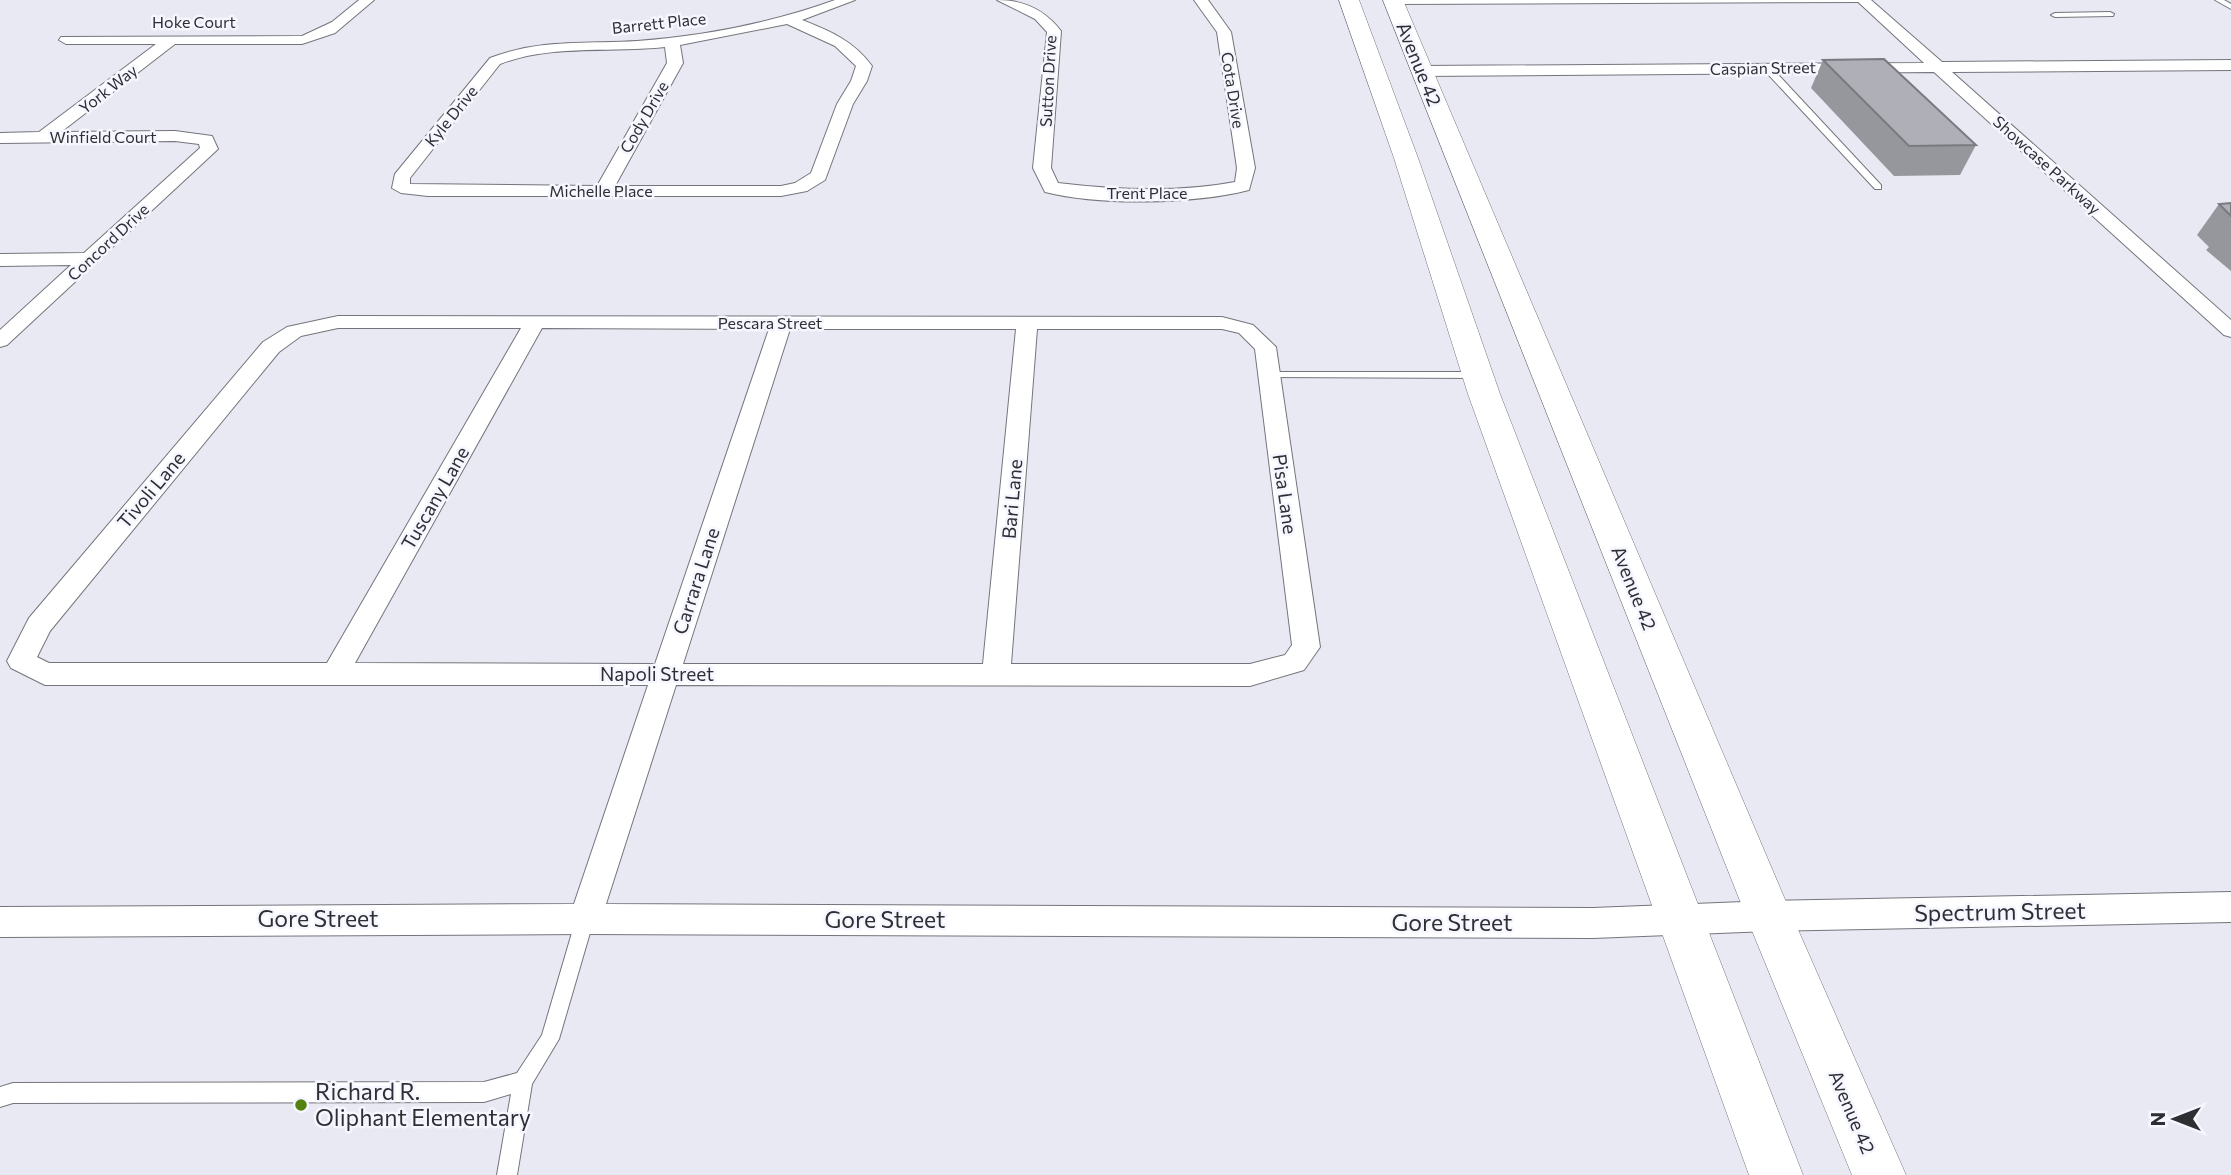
<svg xmlns="http://www.w3.org/2000/svg" width="2231" height="1175" font-family="Commissioner,sans-serif">
  <style>
    .lines { fill: none; stroke-linecap: round; stroke-linejoin: round }
    .service-casing { stroke: #74757c; stroke-width: 2 }
    .minor-casing { stroke: #74757c; stroke-width: 2 }
    .secondary-casing { stroke: #74757c; stroke-width: 1 }
    .service { fill: #fff; fill-rule: evenodd }
    .minor { fill: #fff; fill-rule: evenodd }
    .secondary { fill: #fff; fill-rule: evenodd }
    .wall { fill: #96969d }
    .building { fill: #aeafb7; stroke: #7a7a80; stroke-width: 2 }
    .poi-dot { fill: #538211; stroke: #f5f6ff; stroke-width: 2.5 }
    .labels { text-anchor: middle; stroke-width: 5; stroke-linejoin: round; paint-order: stroke }
    .far-street-label { font-size: 16px; fill: #2e2f32; stroke: #f5f6ff }
    .street-label { font-size: 19px; fill: #2e2f32; stroke: #f5f6ff }
    .near-street-label { font-size: 23px; fill: #2e2f32; stroke: #f5f6ff }
    .near-poi-label { font-size: 23px; fill: #2e2f32; stroke: #f5f6ff; text-anchor: start }
  </style>
  <rect width="100%" height="100%" fill="#e8e9f2"/>
  <g class="lines">
    <defs>
      <path id="service" d="M1393,0H1866L1862,2L1394,4L1390,2Z
        M2215,0H2224L2231,4V9Z
        M2110,12L2114,14L2113,16L2055,17L2051,15L2055,13Z
        M1764,66H1770L1881,185V189H1875L1764,70Z
        M1269,372H1478L1484,375L1478,378L1265,377V373Z
        M585,911L591,913L594,919L559,1039L532,1084L517,1175H497L511,1094L484,1102L13,1103L0,1107V1087L13,1083L484,1082L517,1073L542,1035L576,919L579,913Z"/>
      <path id="minor" d="M359,0H374L335,33L302,44H175L61,132L175,131L212,136L218,149L7,345L0,347V330L71,265L0,266V254L84,253L200,148L199,144L175,141L0,143V133L39,132L156,44H66L59,40L61,37L302,36L332,22Z
        M835,0H855L802,20C830,31 854,41 872,66L867,81L853,104L825,180L807,191L781,196H428L401,193L392,188L395,174L490,58C538,39 586,44 637,41C704,36 771,23 835,0ZM787,24L835,46L856,66L851,81L837,104L811,173L795,183L781,186H615L683,63L680,45ZM665,47L667,63L597,186L410,184V178L500,64C552,44 611,53 665,47Z
        M997,0C1024,0 1045,10 1061,31L1051,168L1058,183C1116,190 1177,193 1235,182L1237,168L1217,32L1194,0H1208L1231,32L1255,168L1249,190C1194,204 1101,206 1045,192L1033,168L1047,32L1035,19Z
        M1856,0H1871L1942,62L2231,60V70L1952,72L2231,320V337L2224,335L1934,72L1421,76L1413,71L1421,66L1924,63Z
        M338,316L1222,317L1253,325L1276,347L1320,647L1304,670L1250,686L676,685L606,904L1593,908L1769,901L2231,892V922L1769,931L1593,938L585,934L0,937V907L574,904L648,685H45L11,668L7,661L29,618L263,342L287,327ZM338,328H521L327,663H49L37,657L50,631L279,352L301,336ZM542,328L769,329L655,664L355,663ZM790,329H1016L983,664H683ZM1037,329H1222L1239,333L1255,349L1292,645L1285,655L1250,664H1011Z"/>
      <path id="secondary" d="M1339,0H1359L1418,158L1500,394L1803,1175H1749L1468,394L1394,158Z
        M1383,0H1403L1792,916L1906,1175H1852L1746,916Z"/>
    </defs>
    <use href="#service" class="service-casing"/>
    <use href="#minor" class="minor-casing"/>
    <use href="#secondary" class="secondary-casing"/>
    <use href="#service" class="service"/>
    <use href="#minor" class="minor"/>
    <use href="#secondary" class="secondary"/>
  </g>
  <path class="wall" d="M1823,60L1976,145L1960,175L1894,176L1811,88Z
    M2231,203V271L2206,250L2209,247L2197,235L2219,204Z"/>
  <path class="building" d="M1884,59L1976,145L1909,146L1823,60Z
    M2231,203V216L2219,204Z"/>
  <circle class="poi-dot" cx="301" cy="1105" r="7"/>
  <g class="labels">
    <g class="far-street-label">
      <text x="194" y="28">Hoke Court</text>
      <text transform="translate(659 23) rotate(-6)" y="6">Barrett Place</text>
      <text transform="translate(1763 68) rotate(-1)" y="6">Caspian Street</text>
      <text transform="translate(1048 81) rotate(-87)" y="6">Sutton Drive</text>
      <text transform="translate(108 89) rotate(-38)" y="6">York Way</text>
      <text transform="translate(1233 90) rotate(81)" y="6">Cota Drive</text>
      <text transform="translate(451 116) rotate(-51)" y="6">Kyle Drive</text>
      <text transform="translate(644 117) rotate(-60)" y="6">Cody Drive</text>
      <text x="103" y="143">Winfield Court</text>
      <text transform="translate(2047 165) rotate(42)" y="6">Showcase Parkway</text>
      <text x="601" y="197">Michelle Place</text>
      <text x="1147" y="199">Trent Place</text>
      <text transform="translate(108 242) rotate(-43)" y="6">Concord Drive</text>
      <text x="770" y="329">Pescara Street</text>
    </g>
    <g class="street-label">
      <text transform="translate(1419 64) rotate(68)" y="7">Avenue 42</text>
      <text transform="translate(151 490) rotate(-50)" y="7">Tivoli Lane</text>
      <text transform="translate(1285 494) rotate(82)" y="7">Pisa Lane</text>
      <text transform="translate(435 498) rotate(-60)" y="7">Tuscany Lane</text>
      <text transform="translate(1012 499) rotate(-85)" y="7">Bari Lane</text>
      <text transform="translate(696 581) rotate(-72)" y="7">Carrara Lane</text>
      <text transform="translate(1634 588) rotate(68)" y="7">Avenue 42</text>
      <text x="657" y="681">Napoli Street</text>
      <text transform="translate(1852 1112) rotate(67)" y="7">Avenue 42</text>
    </g>
    <g class="near-street-label">
      <text transform="translate(2000 912) rotate(-1)" y="8">Spectrum Street</text>
      <text x="318" y="927">Gore Street</text>
      <text x="885" y="928">Gore Street</text>
      <text x="1452" y="931">Gore Street</text>
    </g>
    <g class="near-poi-label">
      <text x="315" y="1100">Richard R.<tspan x="315" dy="26">Oliphant Elementary</tspan></text>
    </g>
  </g>
  <g transform="translate(2175 1119) rotate(270)" stroke="#f5f6ff" stroke-width="5" paint-order="stroke">
  <path d="M0-5L12 26L0 18L-12 26Z" fill="#2e2f32"/>
  <text y="-10" font-size="19" font-weight="bold" text-anchor="middle" fill="#2e2f32">N</text>
  </g>
</svg>
